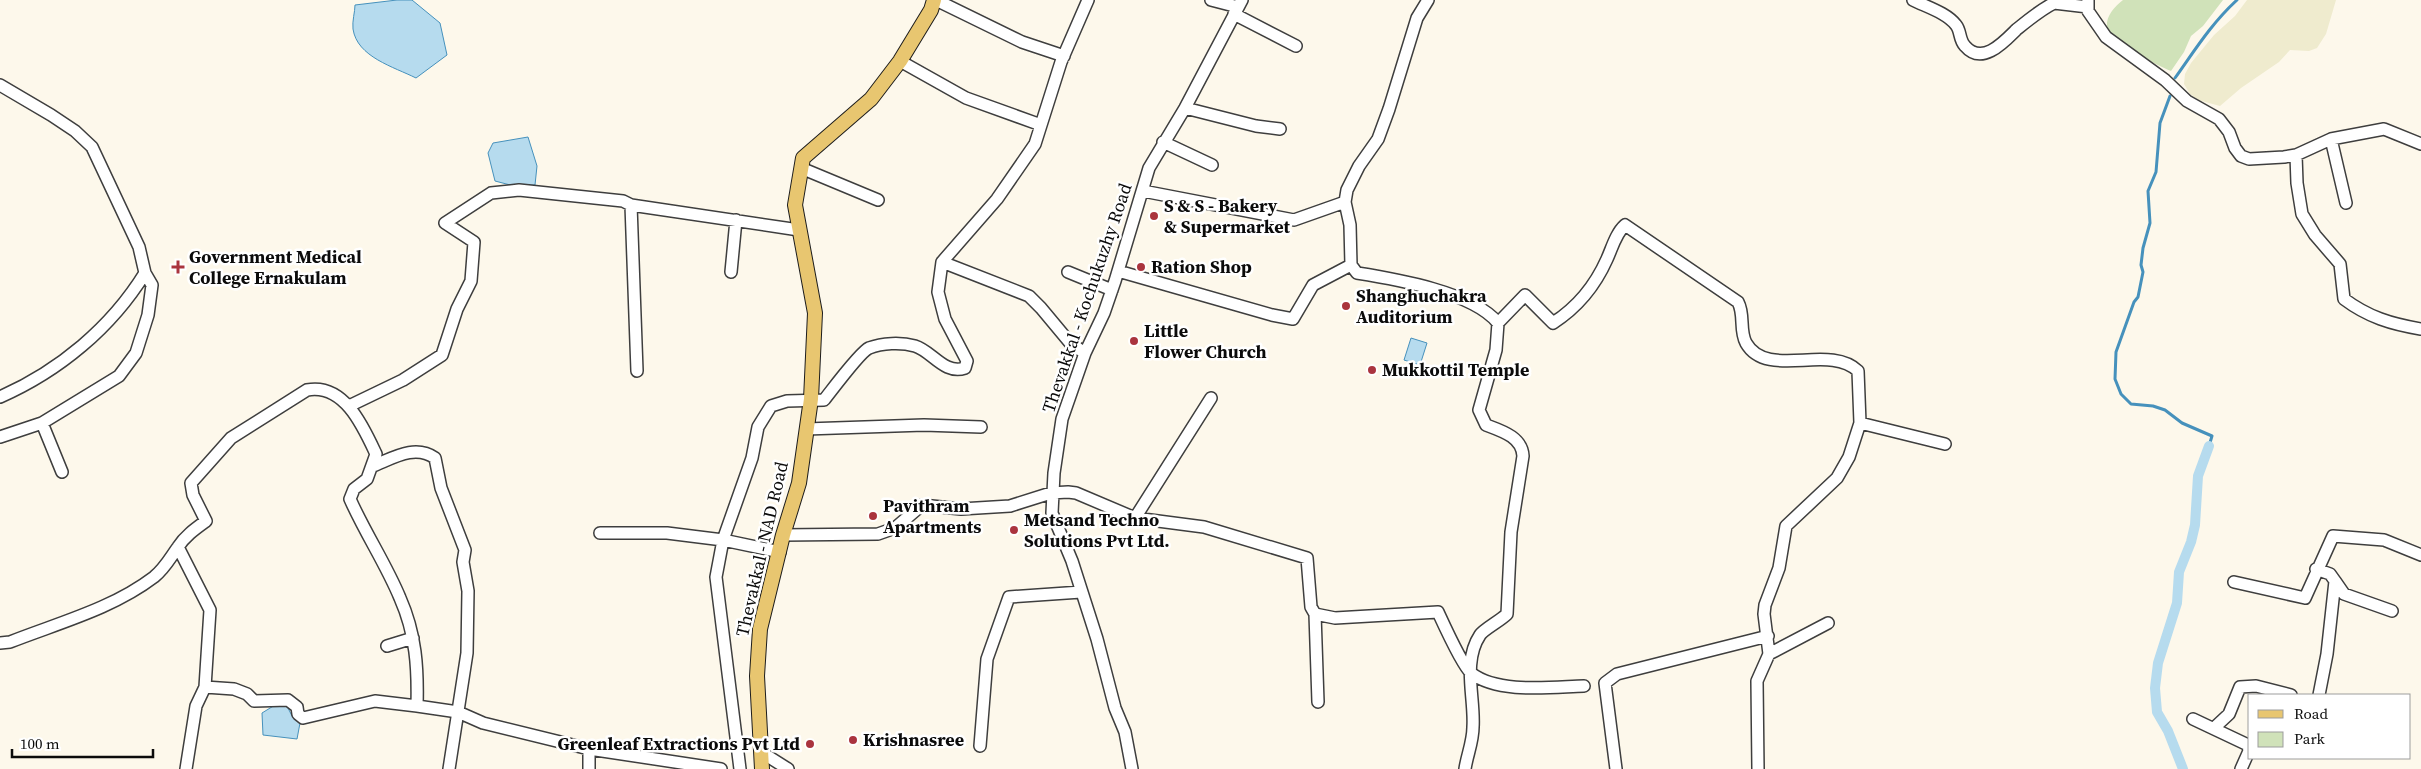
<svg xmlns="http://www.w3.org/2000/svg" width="2421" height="769" font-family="'Source Serif 4',serif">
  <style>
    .farmland { fill: #efebce }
    .green { fill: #d0e2b9 }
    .water { fill: #b6dbee; stroke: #4691bc }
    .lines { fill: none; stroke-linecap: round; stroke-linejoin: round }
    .stream { stroke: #4691bc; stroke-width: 3 }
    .canal { stroke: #b6dbee; stroke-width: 10 }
    .minor-casing { stroke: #3e3e3e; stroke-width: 14 }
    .major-casing { stroke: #1c1c1c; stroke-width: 16 }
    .minor { stroke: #fff; stroke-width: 11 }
    .major { stroke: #e8c670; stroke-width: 14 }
    .poi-dot { fill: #aa343e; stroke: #fff; stroke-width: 2 }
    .labels { text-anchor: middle; stroke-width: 5; stroke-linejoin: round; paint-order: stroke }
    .poi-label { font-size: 18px; font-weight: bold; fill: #0b0b0b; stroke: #fff; text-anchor: start }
    .street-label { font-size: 18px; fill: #0b0b0b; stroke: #fff }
  </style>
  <rect width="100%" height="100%" fill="#fdf8eb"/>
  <path class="farmland" d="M2247,0H2336L2326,34L2317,48L2309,51L2290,50L2279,62L2241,88L2220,106L2198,100L2190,94L2184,84L2185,74L2191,63L2214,35L2235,16Z"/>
  <path class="green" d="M2123,0H2223L2203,26L2191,36L2184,52L2171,71C2157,65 2109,42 2107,26C2106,16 2115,6 2123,0Z"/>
  <path class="water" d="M397,0H412L440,23L447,55L416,78C394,67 357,57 353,29C352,21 355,12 355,5Z
    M528,137L537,166L535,185L514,186L495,181L488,153L493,143Z
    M1411,338L1427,343L1420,365L1404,360Z
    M275,705L287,706L292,716L300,723L297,739L263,735L262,713Z"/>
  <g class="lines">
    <path class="stream" d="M2175,78C2195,50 2211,24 2237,0
      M2170,96L2160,123L2156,172L2148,191L2150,223L2143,248L2141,265L2143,272L2138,297L2134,302L2116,352L2115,379L2121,394L2131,404L2153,406L2165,410L2182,423L2212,436L2209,446"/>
    <path class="canal" d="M2183,769L2168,731L2157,712L2155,688L2158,663L2177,603L2179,572L2191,542L2195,525L2198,476L2209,446"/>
    <defs>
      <path id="minor" d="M936,0L1022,42L1064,56
        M1211,0L1238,7
        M1428,0L1417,18L1389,109L1378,139L1359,166L1347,190L1345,202L1350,225L1351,265L1357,273C1395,279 1473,292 1498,323L1496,350L1479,410L1486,425C1502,431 1522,437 1523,456L1511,532L1507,614C1500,621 1484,629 1480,635C1462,662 1475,698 1473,727C1473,742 1467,755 1465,769
        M1913,0C1927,7 1947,13 1956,25C1961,31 1959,40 1965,46C1982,66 2004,42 2016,30C2027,21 2040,10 2054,3L2088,7
        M2088,0V11L2106,37L2165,80L2187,101L2219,119L2229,132L2235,148L2241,156L2249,159L2284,157L2296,155L2331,139L2384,129L2421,144
        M1234,14L1296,46
        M900,61L966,98L1041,125
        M0,85L51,115L75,131L92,147L139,247L145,273L152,285L148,315L136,353L119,376L42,423L0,437
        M1185,108L1256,126L1280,129
        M2331,139L2346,203
        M1163,142L1212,165
        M2296,155L2297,183L2302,214L2315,235L2340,264L2344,299C2368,317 2391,324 2421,329
        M801,168L878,200
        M1143,191L1294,220L1345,202
        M631,205L637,371
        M942,262L1029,296L1041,308L1071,344L1085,353
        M1118,271L1272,315L1293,319L1313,285L1351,265
        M731,272L736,220
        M1068,272L1112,290
        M1498,323L1525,295L1553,323C1578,307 1595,286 1607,259C1612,248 1616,233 1625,225L1738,302C1745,315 1739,330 1746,343C1767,380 1829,343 1858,371L1860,423L1849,457L1837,478L1786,526L1779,568L1765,605L1764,614L1769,654L1757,681L1758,769
        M0,397C59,371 111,328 145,273
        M349,406L403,380L442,355L457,309L471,281L474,242L445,223L491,193L519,190L623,201L631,205L799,230
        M42,423L62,472
        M1860,423L1945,444
        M806,429L924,425L981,427
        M373,466C393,458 415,444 435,458L441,488L465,550L463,562L468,591L467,653L449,769
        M1135,518L1211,398
        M600,533H667L723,540L780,552
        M783,535L878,534L895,528L922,505L961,509L1010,506L1051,493L1068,492L1076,493L1135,518L1204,527L1307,558L1311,607L1315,614L1335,618L1438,612C1444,625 1462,665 1471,673C1498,694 1551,687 1584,686
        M178,547L210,610L205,687
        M2316,569L2330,574L2335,581L2327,654L2319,695
        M2335,581L2344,594L2392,611
        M2234,582L2305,598L2333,536L2384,540L2421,555
        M1315,614L1318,702
        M0,643L10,642C58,623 112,609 154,577C165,568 170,558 178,547C185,536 195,529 206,521L193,495L191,483L231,438L307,390C344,383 363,426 376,454L367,479L354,489L350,499C365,533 386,564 400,598C416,634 418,668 417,706L458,712L483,723L589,749L721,769
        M387,646L413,638
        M1769,654L1828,623
        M2193,719L2248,745L2249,751L2241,769
        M2214,728L2229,714L2240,687L2256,686L2291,695
        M980,746L987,659L1009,597L1081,592
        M761,752L788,769
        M186,769L196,706L205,687L234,689L247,694L254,701L288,700L297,707L298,714L303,718L375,701L417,706
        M589,769V749
        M740,769L716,577L723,540L752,458L758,427L771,406L787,401L824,400C832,390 860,352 869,348C882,343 901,342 915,346C932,351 944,375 965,368L967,361L945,319L938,292L942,262L997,199L1035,144L1061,62L1088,0
        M1132,769L1125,732L1115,708L1097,639L1072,561L1052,513L1054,473L1062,419L1085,353L1104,313L1115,281L1149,168L1185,108L1242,0
        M1616,769L1605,683L1617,674L1768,636"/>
      <path id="major" d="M762,769L757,676L760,629L783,535L799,483L811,399L815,313L795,205L803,158L871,99L900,61L931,10L934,0"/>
    </defs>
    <use href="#minor" class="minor-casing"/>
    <use href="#major" class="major-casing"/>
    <use href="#minor" class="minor"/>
    <use href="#major" class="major"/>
  </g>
  <g class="poi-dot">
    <circle cx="1154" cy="216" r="5"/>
    <path d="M175.5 259.5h5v5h5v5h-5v5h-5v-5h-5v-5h5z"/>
    <circle cx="1141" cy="267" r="5"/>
    <circle cx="1346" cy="306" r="5"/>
    <circle cx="1134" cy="341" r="5"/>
    <circle cx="1372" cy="370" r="5"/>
    <circle cx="873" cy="516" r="5"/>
    <circle cx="1014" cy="530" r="5"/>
    <circle cx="853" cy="740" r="5"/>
    <circle cx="810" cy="744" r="5"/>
  </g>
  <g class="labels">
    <g class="poi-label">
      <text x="1164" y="212">S &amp; S - Bakery<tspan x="1164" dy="21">&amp; Supermarket</tspan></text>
      <text x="189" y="263">Government Medical<tspan x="189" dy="21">College Ernakulam</tspan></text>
      <text x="1151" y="273">Ration Shop</text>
      <text x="1356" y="302">Shanghuchakra<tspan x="1356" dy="21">Auditorium</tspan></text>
      <text x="1144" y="337">Little<tspan x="1144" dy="21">Flower Church</tspan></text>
      <text x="1382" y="376">Mukkottil Temple</text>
      <text x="883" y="512">Pavithram<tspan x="883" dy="21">Apartments</tspan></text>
      <text x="1024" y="526">Metsand Techno<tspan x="1024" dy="21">Solutions Pvt Ltd.</tspan></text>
      <text x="863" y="746">Krishnasree</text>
      <text x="800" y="750" text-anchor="end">Greenleaf Extractions Pvt Ltd</text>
    </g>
    <g class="street-label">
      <text transform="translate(1087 298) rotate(-71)" y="6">Thevakkal - Kochukuzhy Road</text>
      <text transform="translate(762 549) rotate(-77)" y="6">Thevakkal - NAD Road</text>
    </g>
  </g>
  <rect x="2248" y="694" width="162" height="65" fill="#ffffff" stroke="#9d9d9d"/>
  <rect x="2258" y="710" width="25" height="8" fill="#e8c670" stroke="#9d9d9d"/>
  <text x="2294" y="719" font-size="15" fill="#0b0b0b">Road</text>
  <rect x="2258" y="732" width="25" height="15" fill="#d0e2b9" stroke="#9d9d9d"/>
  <text x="2294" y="744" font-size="15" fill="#0b0b0b">Park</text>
  <path d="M12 749v8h141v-8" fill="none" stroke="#0b0b0b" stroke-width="2.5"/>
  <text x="20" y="749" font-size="15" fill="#0b0b0b" stroke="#ffffff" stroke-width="4" paint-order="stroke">100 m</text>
</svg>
